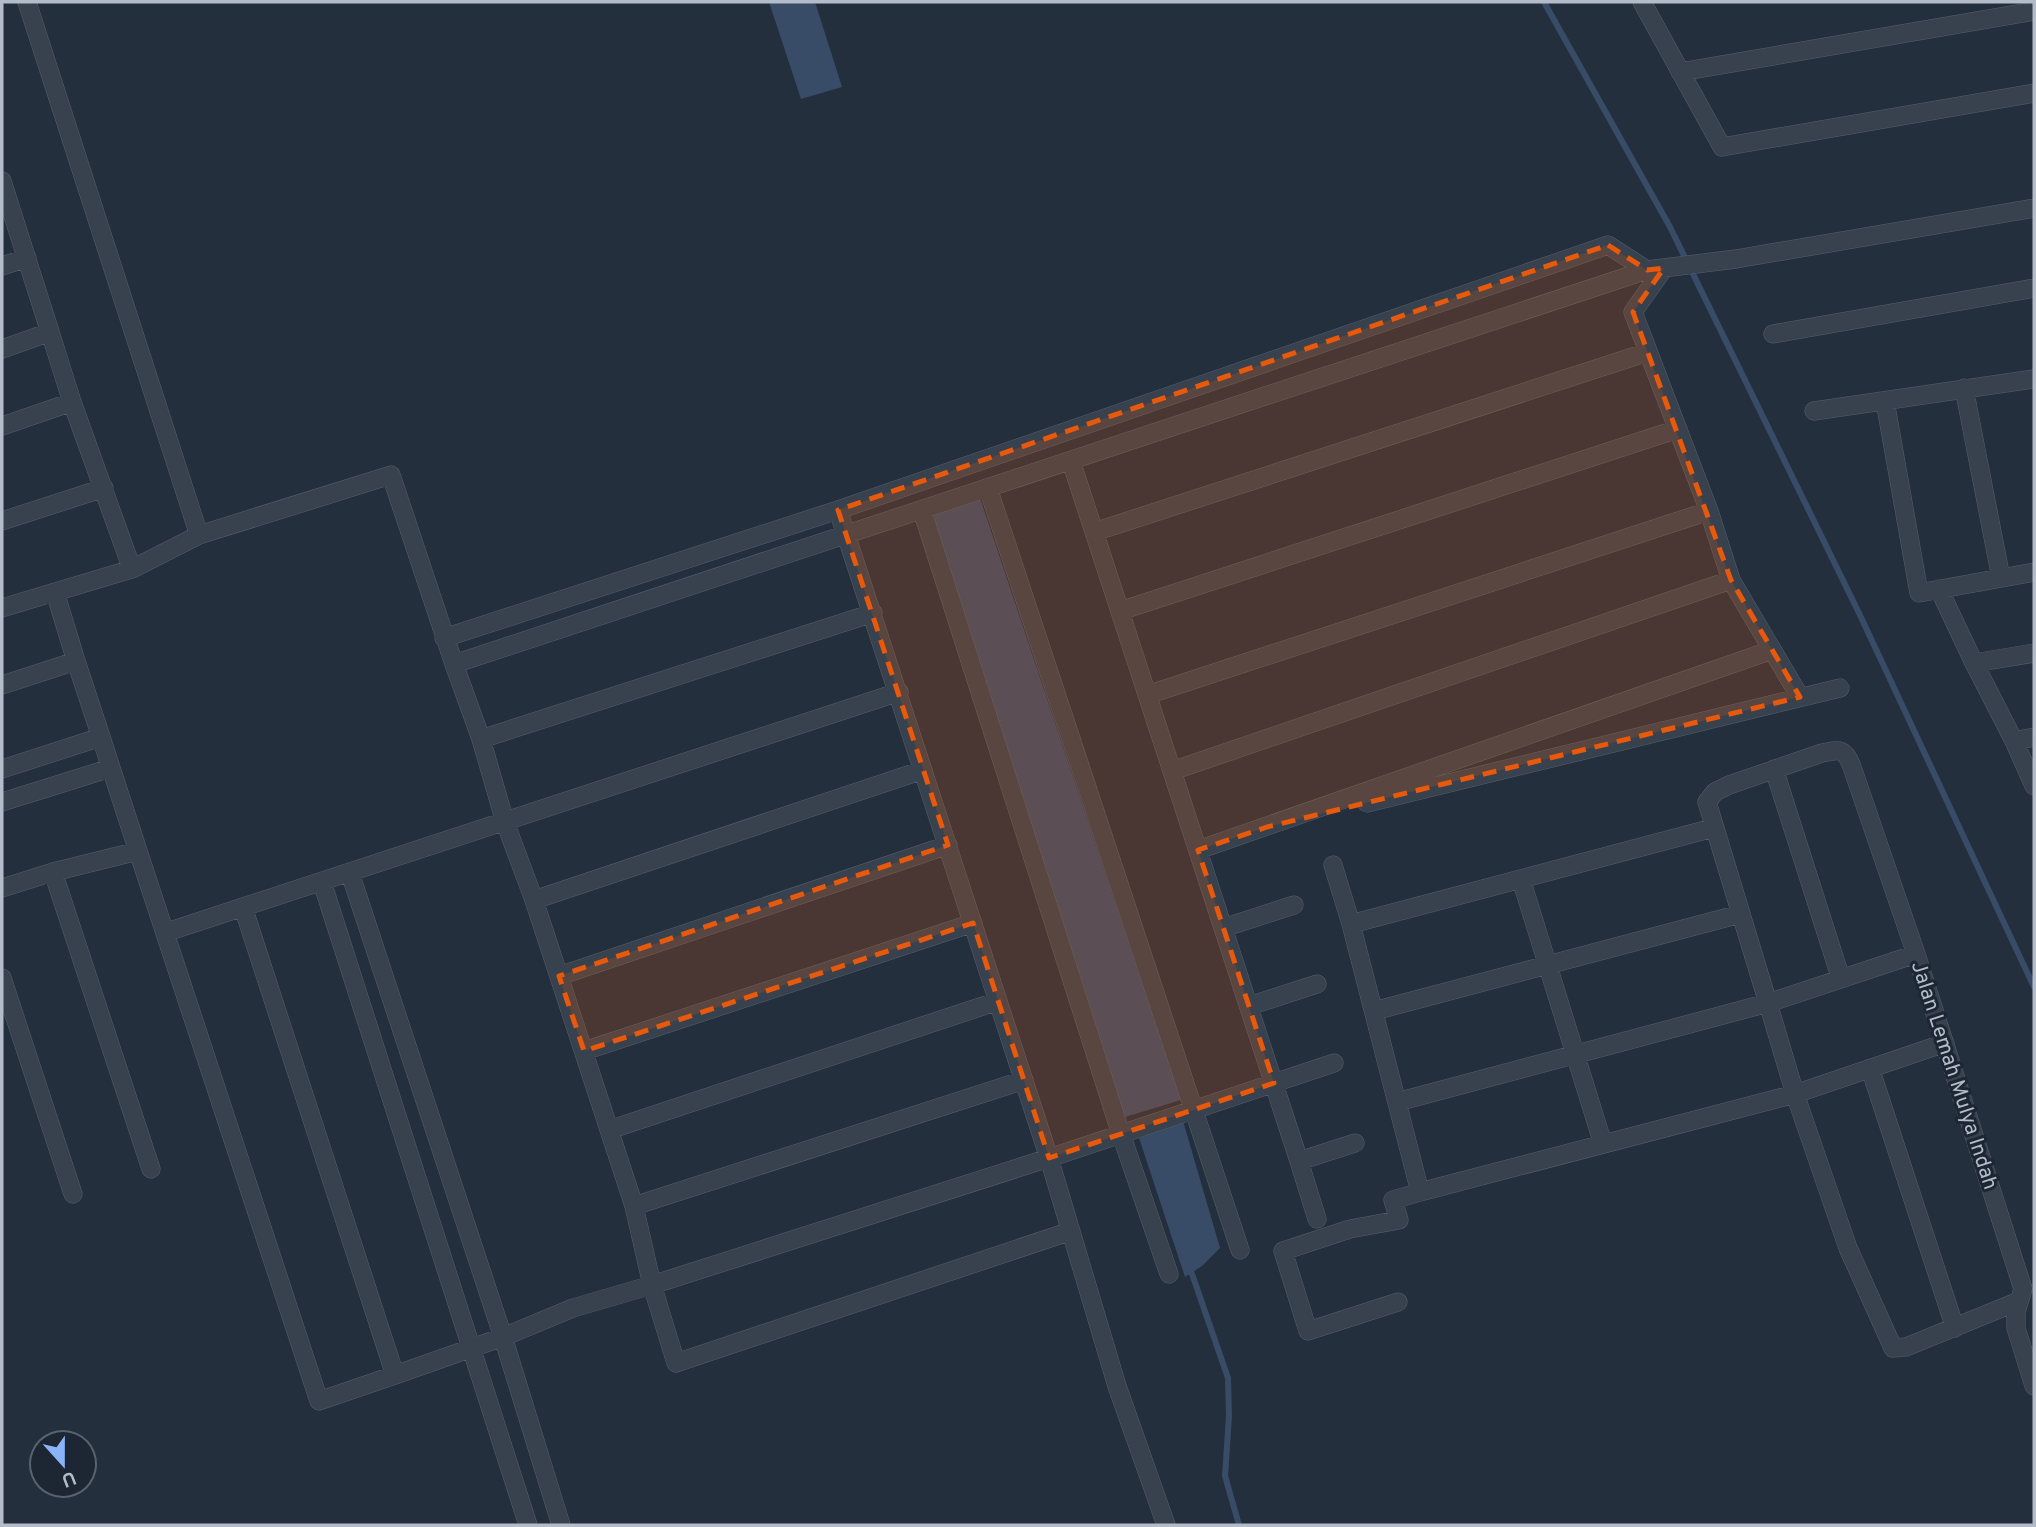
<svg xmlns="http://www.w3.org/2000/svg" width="2036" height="1527" font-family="Overpass,sans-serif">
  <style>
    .water { fill: #394c67 }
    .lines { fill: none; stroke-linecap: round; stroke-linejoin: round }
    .stream { stroke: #394c67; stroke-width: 6 }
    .street-casing { stroke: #565f6c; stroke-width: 19 }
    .street { stroke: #38414e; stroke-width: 18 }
    .marked { fill: #e8590c; fill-opacity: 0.2; stroke: #e8590c; stroke-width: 5; stroke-dasharray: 14 9; stroke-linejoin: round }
    .labels { text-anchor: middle; stroke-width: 6; stroke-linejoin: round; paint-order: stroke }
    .street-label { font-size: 21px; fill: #b4bcc9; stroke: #1d2633 }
  </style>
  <rect width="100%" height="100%" fill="#242f3e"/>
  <path class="water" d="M769,2H815L842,87L801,99Z
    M980,498L1181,1100L1125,1117L931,514Z
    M1183,1121L1220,1248L1202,1266L1185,1277L1139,1138Z"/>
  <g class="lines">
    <path class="stream" d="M1544,2L1670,227L1859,613L2034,987
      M1191,1271L1228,1378L1229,1416L1225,1476L1239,1525"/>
    <defs>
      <path id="street" d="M27,2L199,535
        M1642,2L1722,147L2034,93
        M1680,72L2034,11
        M2,181L50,332
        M2,266L27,258
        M1664,268L1633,312L1709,511L1731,580L1800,697
        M1773,334L2034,288
        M2,349L50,332L72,402L132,569
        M1964,388L2001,578
        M1885,401L1919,593L2034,572
        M1814,411L2034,379
        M2,426L72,402
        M1071,461L1299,1161L1317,1219
        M988,488L1240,1250
        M838,510L1608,245L1647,270
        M922,510L1121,1134L1169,1274
        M2,521L104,488
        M1094,532L1648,352
        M1939,589L1974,663L2034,653
        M55,592L132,569L199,535L391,475L454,664
        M2,608L55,592L76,661
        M1120,611L1678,429
        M444,638L838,510L1049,1158L1117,1386L1166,1525
        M1974,663L2014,741L2034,737
        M2,685L76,661L101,737
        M1147,695L1709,511
        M481,739L873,613
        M2014,741L2034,786
        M2,769L101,737L111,768
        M1774,769L1841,979
        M1172,771L1731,580
        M2,802L111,768L138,851
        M1367,803L1840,688
        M1198,850L1772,650
        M1333,865L1351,924L1713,828
        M53,872L151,1169
        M350,873L503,1337L561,1525
        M1521,879L1603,1144
        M322,882L528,1525
        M2,888L53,872L138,851L319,1401L395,1375
        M534,900L923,770
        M243,907L395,1375L503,1337L573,1308L652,1285L1049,1158L1334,1063
        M1351,924L1420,1192L1795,1094L1945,1043
        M1223,928L1294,905
        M167,932L899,692
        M1916,954L1768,1003L1795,1094L1848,1248L1893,1348L1906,1347L2019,1301
        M559,976L948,845
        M2,978L73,1194
        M1249,1006L1317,984
        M1374,1011L1740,914
        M584,1051L973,923
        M1870,1068L1955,1328
        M1397,1102L1768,1003L1707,802L1715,792L1729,785L1822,753C1840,749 1845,748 1852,767L1916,954L2023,1289L2016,1312V1328L2034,1386
        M609,1130L998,1001
        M1299,1161L1355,1143
        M634,1206L1024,1080
        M1071,1231L676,1363L652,1285L634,1206L534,900L505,822L481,739L454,664L1647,270L1736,259L2034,208
        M1398,1302L1308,1331L1283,1251L1350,1229L1399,1220L1393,1200L1420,1192"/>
    </defs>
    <use href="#street" class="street-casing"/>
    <use href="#street" class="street"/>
  </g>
  <path class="marked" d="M1608,245L1647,270L1664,268L1633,312L1731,580L1800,697L1267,827L1198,850L1274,1083L1049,1158L973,923L584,1051L559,976L948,845L838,510Z"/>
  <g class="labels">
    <g class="street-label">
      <text transform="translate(1955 1075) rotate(72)" y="7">Jalan Lemah Mulya Indah</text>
    </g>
  </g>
  <rect width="2036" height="1527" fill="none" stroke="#b4bcc9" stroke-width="7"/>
  <g transform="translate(63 1464) rotate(159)"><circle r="33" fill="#1d2633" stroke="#59626f" stroke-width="2"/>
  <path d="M0-5L12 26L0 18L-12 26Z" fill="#8ab4f8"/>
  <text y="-10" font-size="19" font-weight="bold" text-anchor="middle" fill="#b4bcc9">U</text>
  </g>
</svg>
